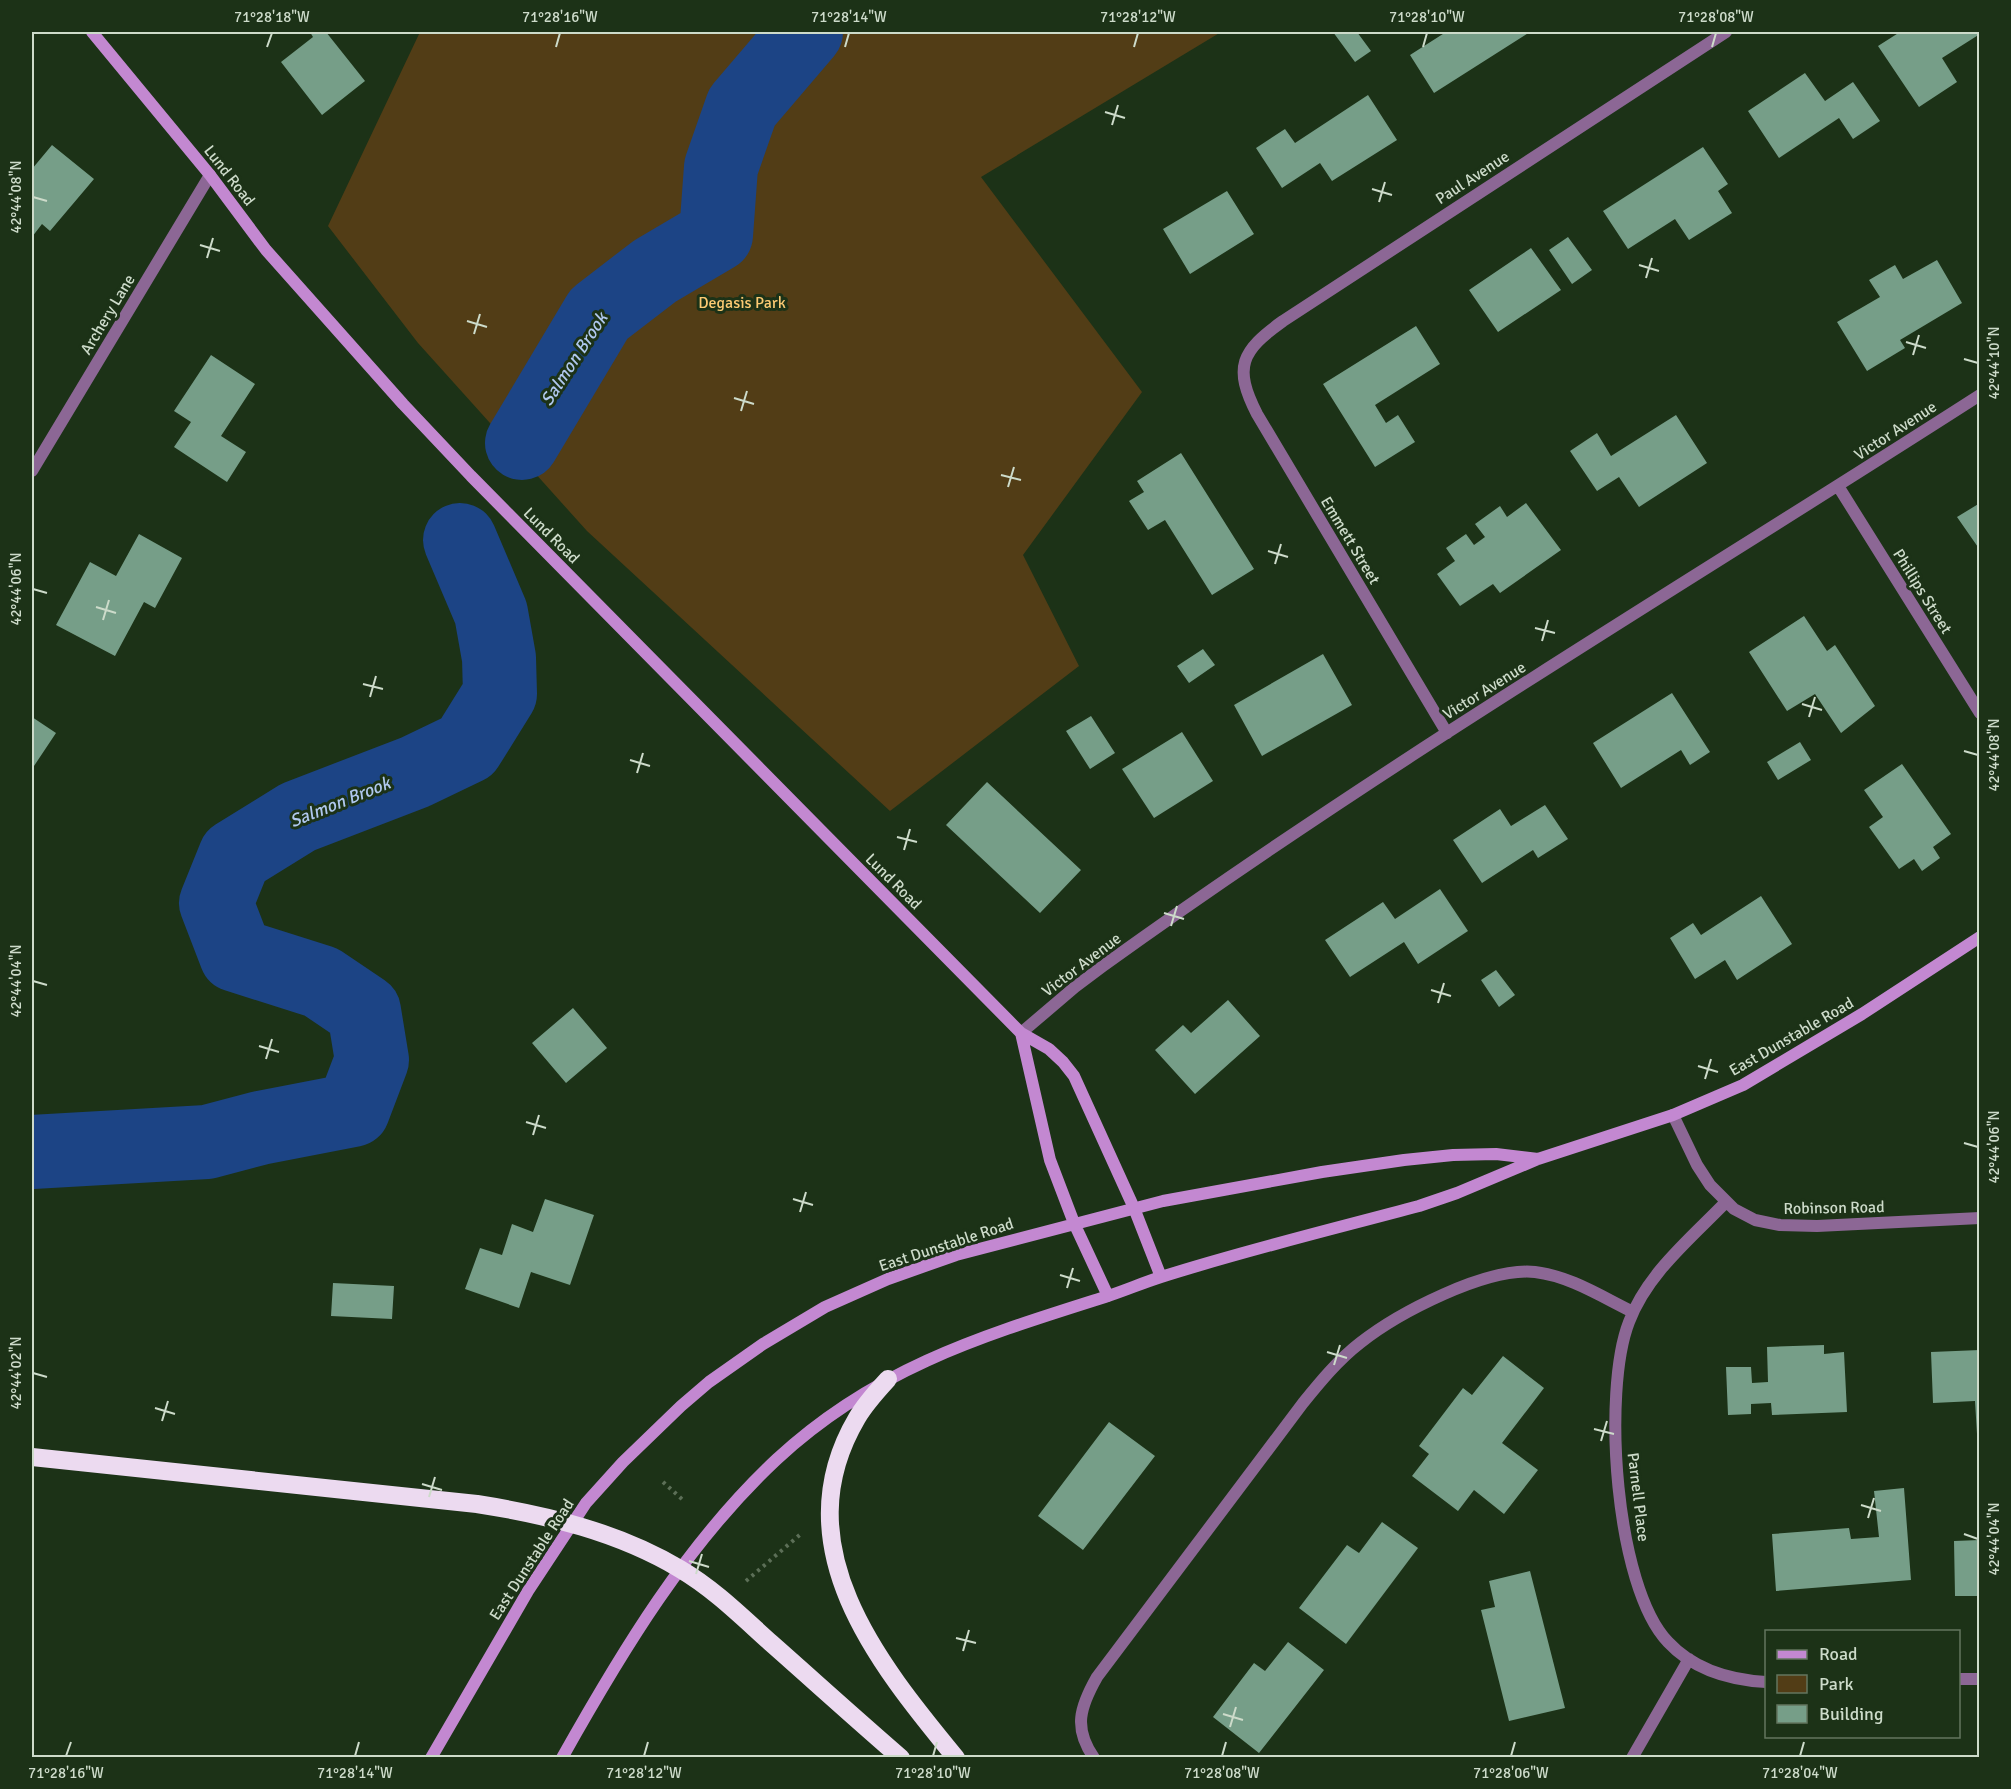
<svg xmlns="http://www.w3.org/2000/svg" width="2011" height="1789" font-family="Signika,sans-serif">
  <style>
    .green { fill: #523d16 }
    .lines { fill: none; stroke-linecap: round; stroke-linejoin: round }
    .river { stroke: #1c4485; stroke-width: 74 }
    .building { fill: #769e88 }
    .path { stroke: #5c6f57; stroke-width: 4; stroke-dasharray: 3 4.5; stroke-linecap: butt }
    .street { stroke: #8c6795; stroke-width: 12 }
    .secondary { stroke: #c388d1; stroke-width: 12 }
    .highway { stroke: #ecdaf0; stroke-width: 18 }
    .ticks { fill: none; stroke: #cddbca; stroke-width: 2 }
    .labels { text-anchor: middle; stroke-width: 6; stroke-linejoin: round; paint-order: stroke }
    .street-label { font-size: 16px; fill: #cddbca; stroke: #1c3217 }
    .park-label { font-size: 16px; fill: #fcca73; stroke: #1c3217 }
    .water-label { font-size: 18px; font-style: italic; fill: #b0c8ee; stroke: #1c3217 }
    .neatline { fill: none; stroke: #cddbca; stroke-width: 2 }
    .ticks-label { font-size: 15px; text-anchor: middle; fill: #cddbca }
  </style>
  <rect width="100%" height="100%" fill="#1c3217"/>
  <path class="green" d="M420,32H1221L981,177L1142,392L1023,555L1079,666L890,811L587,531L418,343L328,226Z"/>
  <g class="lines">
    <path class="river" d="M522,443L599,314L655,271L716,235L721,167L742,107L806,32
      M32,1152L207,1142L260,1128L353,1110L372,1060L364,1011L321,982L236,955L216,903L235,856L298,817L415,772L467,747L500,694L499,658L491,613L460,540"/>
  </g>
  <path class="building" d="M310,32H326L365,81L322,115L281,62L313,37Z
    M1333,32H1357L1371,51L1355,62Z
    M1446,32H1530L1434,93L1410,55Z
    M1900,32H1980V34L1942,58L1957,82L1919,107L1878,46Z
    M1805,73L1825,101L1853,82L1880,121L1853,139L1839,118L1779,158L1748,111Z
    M1368,95L1397,140L1332,181L1320,163L1282,188L1256,148L1285,129L1295,143Z
    M52,145L94,179L50,231L42,224L32,237V169Z
    M1703,147L1728,184L1718,191L1732,213L1689,240L1675,219L1628,249L1603,211Z
    M1227,191L1254,234L1190,274L1163,229Z
    M1568,237L1592,270L1572,284L1549,250Z
    M1531,248L1561,290L1498,332L1469,290Z
    M1937,260L1962,303L1900,340L1905,348L1867,371L1837,322L1880,297L1869,280L1895,265L1903,279Z
    M1416,326L1440,364L1375,405L1386,423L1398,415L1415,442L1375,467L1323,384Z
    M211,355L255,384L221,436L246,452L227,482L174,447L191,422L174,411Z
    M1676,415L1707,463L1639,507L1619,477L1597,491L1570,451L1597,433L1611,456Z
    M1181,453L1254,569L1212,595L1165,520L1148,530L1129,501L1144,492L1137,481Z
    M1526,503L1561,550L1500,593L1493,584L1460,606L1437,574L1455,561L1446,548L1466,534L1474,545L1485,537L1475,524L1500,506L1507,517Z
    M1980,503V550L1957,517Z
    M139,534L182,558L155,608L144,602L115,656L56,625L90,562L116,576Z
    M1804,616L1827,651L1835,645L1875,706L1841,733L1815,694L1787,711L1749,652Z
    M1203,649L1215,665L1189,683L1177,666Z
    M1323,654L1352,705L1262,756L1234,705Z
    M1672,693L1710,752L1690,765L1681,750L1621,788L1593,743Z
    M1091,716L1115,753L1090,769L1066,731Z
    M32,717L56,733L32,769Z
    M1182,732L1213,781L1154,818L1122,769Z
    M1800,742L1811,760L1778,780L1767,762Z
    M1902,764L1951,834L1933,847L1940,858L1922,871L1914,859L1899,869L1869,827L1883,817L1864,790Z
    M987,782L1081,870L1040,913L946,825Z
    M1545,805L1568,839L1538,858L1533,850L1482,883L1453,840L1500,809L1511,826Z
    M1440,889L1468,931L1418,964L1404,942L1350,977L1325,940L1383,902L1395,919Z
    M1761,896L1792,944L1737,980L1725,960L1695,979L1670,938L1693,923L1701,935Z
    M1496,970L1515,995L1499,1007L1481,980Z
    M1228,1000L1260,1036L1195,1094L1155,1050L1183,1025L1191,1033Z
    M573,1008L607,1048L566,1083L532,1043Z
    M545,1199L594,1215L570,1285L531,1272L519,1308L465,1289L480,1248L502,1255L512,1224L533,1232Z
    M333,1283L394,1286L392,1319L331,1316Z
    M1824,1345V1354L1844,1352L1847,1412L1772,1415L1771,1403L1751,1404V1414L1728,1415L1726,1367H1751L1752,1383L1768,1382L1767,1347Z
    M1980,1350V1433L1977,1434L1975,1401L1933,1403L1931,1352Z
    M1503,1356L1544,1388L1502,1443L1538,1470L1504,1514L1474,1490L1458,1511L1412,1476L1429,1454L1419,1446L1463,1388L1472,1395Z
    M1109,1422L1155,1456L1083,1550L1038,1516Z
    M1904,1488L1911,1580L1776,1591L1772,1534L1849,1528L1851,1539L1879,1537L1874,1491Z
    M1382,1522L1418,1548L1346,1644L1299,1608L1347,1545L1359,1553Z
    M1980,1540V1596H1955L1954,1541Z
    M1530,1571L1565,1708L1509,1721L1481,1610L1495,1607L1489,1581Z
    M1288,1642L1324,1670L1259,1753L1213,1717L1254,1663L1265,1671Z"/>
  <g class="lines">
    <path class="path" d="M663,1482L684,1501
      M746,1581L802,1533"/>
    <path class="street" d="M32,471L210,175
      M1838,486L1980,713
      M1447,733L1257,414C1233,367 1241,351 1283,321L1726,32
      M1021,1033L1075,987L1103,966C1386,762 1686,584 1980,395
      M1673,1115L1697,1165L1710,1185L1734,1209L1755,1220L1780,1225L1817,1226L1980,1218
      M1725,1203C1690,1239 1647,1274 1629,1322C1602,1391 1615,1587 1668,1642C1694,1670 1730,1680 1766,1682
      M1958,1679H1980
      M1094,1758C1073,1728 1080,1707 1097,1677L1303,1403C1320,1382 1338,1360 1360,1343C1398,1313 1486,1267 1535,1272C1570,1276 1602,1297 1633,1312
      M1632,1758L1689,1659"/>
    <path class="secondary" d="M92,32L210,175L266,250L403,404L471,476L1021,1033L1049,1049L1063,1062L1074,1076L1134,1208L1161,1277
      M1021,1033L1050,1160L1074,1223L1108,1296
      M431,1758L528,1591L586,1503L623,1462L681,1406L709,1382L763,1344L825,1307L888,1279L956,1255L1163,1201L1322,1172L1404,1160L1453,1155L1496,1154L1538,1159
      M562,1758C622,1651 687,1543 777,1459C875,1368 982,1336 1105,1297C1124,1291 1142,1283 1161,1277C1246,1250 1333,1229 1419,1206L1457,1193L1538,1159L1673,1115L1743,1085L1862,1014L1980,937"/>
    <path class="highway" d="M888,1379C877,1391 865,1404 857,1418C782,1545 877,1662 956,1758
      M32,1457L477,1504C547,1515 618,1532 680,1569C714,1589 742,1617 771,1643C814,1681 857,1720 901,1758"/>
  </g>
  <path class="ticks" d="M267,47L272,33M556,47L560,33M845,47L849,33M1134,47L1138,33M1423,47L1427,33M1712,47L1716,33M1105,112L1125,118M1112,125L1118,105M1372,189L1392,195M33,197L47,201M1379,202L1385,182M200,245L220,251M207,258L213,238M1639,265L1659,271M1646,278L1652,258M467,321L487,327M474,334L480,314M1906,342L1926,348M1913,355L1919,335M1964,359L1978,363M734,398L754,404M741,411L747,391M1001,475L1021,480M1008,487L1014,467M1268,551L1288,557M1275,564L1281,544M33,589L47,593M96,607L116,613M103,620L109,600M1535,628L1555,633M1542,641L1548,620M363,684L383,689M370,697L376,676M1802,704L1822,710M1809,717L1815,697M1964,751L1978,755M630,760L650,766M637,773L643,753M897,837L917,842M904,850L910,829M1164,913L1184,919M1171,926L1177,906M33,981L47,985M1431,990L1451,996M1438,1003L1444,983M259,1046L279,1052M266,1059L272,1039M1698,1066L1718,1072M1705,1079L1711,1059M526,1122L546,1128M533,1135L539,1115M1964,1143L1978,1147M793,1199L813,1205M800,1212L806,1192M1060,1275L1080,1281M1067,1288L1073,1268M1327,1352L1347,1358M1334,1365L1340,1345M33,1373L47,1377M155,1408L175,1414M162,1421L168,1401M1594,1429L1614,1434M1601,1441L1607,1421M422,1484L442,1490M429,1497L435,1477M1861,1505L1881,1511M1868,1518L1874,1498M1964,1534L1978,1539M689,1561L709,1567M696,1574L702,1554M956,1638L976,1643M963,1651L969,1630M1223,1714L1243,1720M1230,1727L1236,1707M66,1756L71,1742M355,1756L359,1742M644,1756L648,1742M933,1756L937,1742M1222,1756L1226,1742M1511,1756L1515,1742M1800,1756L1804,1742"/>
  <g class="labels">
    <g class="street-label">
      <text transform="translate(230 175) rotate(52)" y="6">Lund Road</text>
      <text transform="translate(1472 177) rotate(-33)" y="6">Paul Avenue</text>
      <text transform="translate(107 314) rotate(-59)" y="6">Archery Lane</text>
      <text transform="translate(1895 430) rotate(-33)" y="6">Victor Avenue</text>
      <text transform="translate(552 535) rotate(45)" y="6">Lund Road</text>
      <text transform="translate(1351 540) rotate(59)" y="6">Emmett Street</text>
      <text transform="translate(1923 591) rotate(58)" y="6">Phillips Street</text>
      <text transform="translate(1484 690) rotate(-32)" y="6">Victor Avenue</text>
      <text transform="translate(894 881) rotate(45)" y="6">Lund Road</text>
      <text transform="translate(1081 964) rotate(-37)" y="6">Victor Avenue</text>
      <text transform="translate(1791 1036) rotate(-30)" y="6">East Dunstable Road</text>
      <text transform="translate(1834 1207) rotate(-1)" y="6">Robinson Road</text>
      <text transform="translate(946 1244) rotate(-18)" y="6">East Dunstable Road</text>
      <text transform="translate(1639 1497) rotate(83)" y="6">Parnell Place</text>
      <text transform="translate(531 1559) rotate(-57)" y="6">East Dunstable Road</text>
    </g>
    <g class="park-label">
      <text x="742" y="308">Degasis Park</text>
    </g>
    <g class="water-label">
      <text transform="translate(574 359) rotate(-57)" y="6">Salmon Brook</text>
      <text transform="translate(340 802) rotate(-22)" y="6">Salmon Brook</text>
    </g>
  </g>
  <rect width="2011" height="1789" fill="none" stroke="#1c3217" stroke-width="66"/>
  <rect x="1765" y="1630" width="195" height="108" fill="#1c3217" stroke="#63765f" stroke-width="1.5"/>
  <rect x="1777" y="1650" width="30" height="9" fill="#c388d1" stroke="#63765f" stroke-width="1.5"/>
  <text x="1819" y="1660" font-size="18" fill="#cddbca">Road</text>
  <rect x="1777" y="1675" width="30" height="18" fill="#523d16" stroke="#63765f" stroke-width="1.5"/>
  <text x="1819" y="1690" font-size="18" fill="#cddbca">Park</text>
  <rect x="1777" y="1705" width="30" height="18" fill="#769e88" stroke="#63765f" stroke-width="1.5"/>
  <text x="1819" y="1720" font-size="18" fill="#cddbca">Building</text>
  <rect x="33" y="33" width="1945" height="1723" class="neatline"/>
  <g class="ticks-label">
    <text x="272" y="22">71°28'18"W</text>
    <text x="560" y="22">71°28'16"W</text>
    <text x="849" y="22">71°28'14"W</text>
    <text x="1138" y="22">71°28'12"W</text>
    <text x="1427" y="22">71°28'10"W</text>
    <text x="1716" y="22">71°28'08"W</text>
    <text transform="translate(16 197) rotate(-90)" y="5">42°44'08"N</text>
    <text transform="translate(1994 363) rotate(-90)" y="5">42°44'10"N</text>
    <text transform="translate(16 589) rotate(-90)" y="5">42°44'06"N</text>
    <text transform="translate(1994 755) rotate(-90)" y="5">42°44'08"N</text>
    <text transform="translate(16 981) rotate(-90)" y="5">42°44'04"N</text>
    <text transform="translate(1994 1147) rotate(-90)" y="5">42°44'06"N</text>
    <text transform="translate(16 1373) rotate(-90)" y="5">42°44'02"N</text>
    <text transform="translate(1994 1539) rotate(-90)" y="5">42°44'04"N</text>
    <text x="66" y="1778">71°28'16"W</text>
    <text x="355" y="1778">71°28'14"W</text>
    <text x="644" y="1778">71°28'12"W</text>
    <text x="933" y="1778">71°28'10"W</text>
    <text x="1222" y="1778">71°28'08"W</text>
    <text x="1511" y="1778">71°28'06"W</text>
    <text x="1800" y="1778">71°28'04"W</text>
  </g>
</svg>
